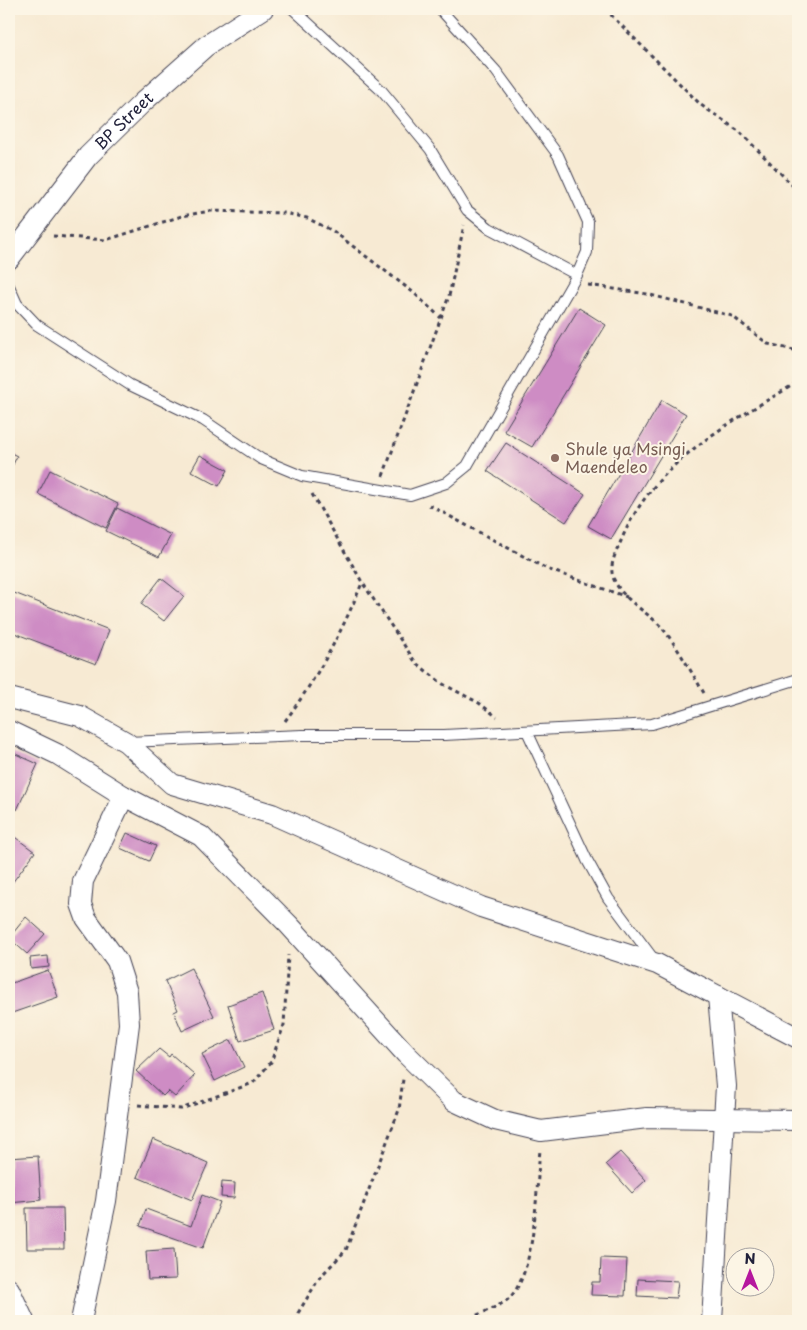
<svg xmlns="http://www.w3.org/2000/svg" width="807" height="1330" font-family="'Playpen Sans',sans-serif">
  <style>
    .building { fill: #ce8cc4 }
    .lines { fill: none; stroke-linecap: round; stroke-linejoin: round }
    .service-casing { stroke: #424052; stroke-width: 12 }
    .minor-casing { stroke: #424052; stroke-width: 22 }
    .path { stroke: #424052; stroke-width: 3; stroke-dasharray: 4 4; stroke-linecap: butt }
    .service { stroke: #fff; stroke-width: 10 }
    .minor { stroke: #fff; stroke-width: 20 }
    .education-dot { fill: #8d6e63; stroke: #fcf5e5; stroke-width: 2 }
    .labels { text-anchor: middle; stroke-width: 4; stroke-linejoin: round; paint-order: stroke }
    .street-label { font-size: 16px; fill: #22223b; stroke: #fcf5e5 }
    .education-label { font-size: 16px; fill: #785e54; stroke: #fcf5e5; text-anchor: start }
  </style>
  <rect width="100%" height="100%" fill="#fcf5e5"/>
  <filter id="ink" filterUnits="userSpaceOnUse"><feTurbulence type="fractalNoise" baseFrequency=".02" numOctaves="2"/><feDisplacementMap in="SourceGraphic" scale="10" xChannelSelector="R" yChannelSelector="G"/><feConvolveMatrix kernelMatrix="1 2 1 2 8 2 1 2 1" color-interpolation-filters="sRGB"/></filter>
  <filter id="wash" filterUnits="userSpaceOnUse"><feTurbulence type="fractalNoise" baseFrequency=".0096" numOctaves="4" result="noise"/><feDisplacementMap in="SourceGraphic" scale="20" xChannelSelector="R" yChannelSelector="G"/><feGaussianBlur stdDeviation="1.12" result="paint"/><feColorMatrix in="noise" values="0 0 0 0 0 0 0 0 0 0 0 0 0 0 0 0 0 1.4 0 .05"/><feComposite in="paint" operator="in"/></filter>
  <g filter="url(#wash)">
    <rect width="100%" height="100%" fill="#f7ead3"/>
    <g id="blocks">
      <path class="building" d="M579,308L606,325L532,447L504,431Z
        M662,400L686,414L611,539L588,526Z
        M506,443L585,494L566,522L487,471Z
        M9,452L17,456L9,473Z
        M200,455L228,470L219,486L191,471Z
        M50,470L118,504L106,528L38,494Z
        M117,508L171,535L159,557L106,531Z
        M161,578L184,596L164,621L141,604Z
        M9,591L109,630L96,664L9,631Z
        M9,751L38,764L17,810L9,806Z
        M127,833L156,846L149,861L120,848Z
        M12,835L35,852L9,887V839Z
        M26,917L45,934L27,954L9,938Z
        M48,956L49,967L31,969L30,958Z
        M191,968L214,1016L182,1031L174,1012L178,1010L165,981Z
        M48,970L58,997L12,1013L9,1005V984Z
        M262,993L274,1030L240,1041L228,1005Z
        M231,1040L244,1067L215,1081L202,1054Z
        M159,1049L169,1057L171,1054L195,1075L175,1097L168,1091L163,1096L136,1071Z
        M153,1139L208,1163L192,1200L137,1177Z
        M620,1152L646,1180L632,1193L606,1164Z
        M38,1156L41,1200L9,1203V1158Z
        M222,1182L235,1183L234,1198L221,1197Z
        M202,1195L220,1202L203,1248L140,1226L146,1209L191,1226Z
        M26,1208H63L64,1249H27Z
        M174,1249L176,1279L148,1280L146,1251Z
        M601,1258L627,1259L625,1296L591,1295L592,1282H600Z
        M638,1279L678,1281L676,1298L637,1296Z"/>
    </g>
  </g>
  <g filter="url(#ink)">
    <use href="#blocks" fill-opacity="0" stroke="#424052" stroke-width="1"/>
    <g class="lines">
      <defs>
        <path id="service" d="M293,9L382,91L430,149L467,210L489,228L577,275
          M9,286L17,304L37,325L130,385L203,420L261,459L302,476L410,495L446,483L467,466L577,275L587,252L588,222L558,155L496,71L440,9
          M527,731L587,860L608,898L655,961
          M127,742L302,735H444L652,724L798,679"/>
        <g id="minor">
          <path id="s1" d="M9,259L88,156L143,102L206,46L263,9"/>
          <path d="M9,698L80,716L126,742L172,784L272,814L481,907L657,964L798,1038"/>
          <path d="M9,731L57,754L124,796L201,836L289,925L406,1054L454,1101L495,1120L541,1131L647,1118L798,1120"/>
          <path d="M9,1289L24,1321"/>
          <path d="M81,1321L106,1201L129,1024L127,992L117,961L86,918L81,904L83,881L124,796"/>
          <path d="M712,1321L726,1086L718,996"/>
        </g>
      </defs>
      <use href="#service" class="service-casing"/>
      <use href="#minor" class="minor-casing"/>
      <path class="path" d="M605,9L701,105L740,132L798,191
        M53,236L106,240L182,216L210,211L285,213L307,218L333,231L414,293L441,318
        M588,285L647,294L732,316L768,344L798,351
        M383,476L449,296L464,225
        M312,494L362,582L416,663L443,684L479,703L497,717
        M429,505L547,569L627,597
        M704,693C691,672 679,649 663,629C649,612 621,600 613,577C609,565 616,552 621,541C654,461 728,424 798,382
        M285,721C317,678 342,632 362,583
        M138,1105L181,1109L253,1083L271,1062L284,1025L288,955
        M297,1321L298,1313L320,1277L346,1250L399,1110L403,1079
        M462,1321C476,1315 495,1309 507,1300C537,1276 536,1187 540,1150"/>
      <use href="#service" class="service"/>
      <use href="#minor" class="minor"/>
    </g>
  </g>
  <circle class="education-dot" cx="555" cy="458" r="5"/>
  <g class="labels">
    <g class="street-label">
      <text dy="6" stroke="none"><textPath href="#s1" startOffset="180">BP Street</textPath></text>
    </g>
    <g class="education-label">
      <text x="565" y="455">Shule ya Msingi<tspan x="565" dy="18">Maendeleo</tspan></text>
    </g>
  </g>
  <rect width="807" height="1330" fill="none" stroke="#fcf5e5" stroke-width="30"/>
  <g transform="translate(750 1272)"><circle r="24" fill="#fcf5e5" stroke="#a5a1a1"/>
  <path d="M0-4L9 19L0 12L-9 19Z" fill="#b5179e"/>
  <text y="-8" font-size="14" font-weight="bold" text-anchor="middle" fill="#22223b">N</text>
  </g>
</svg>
